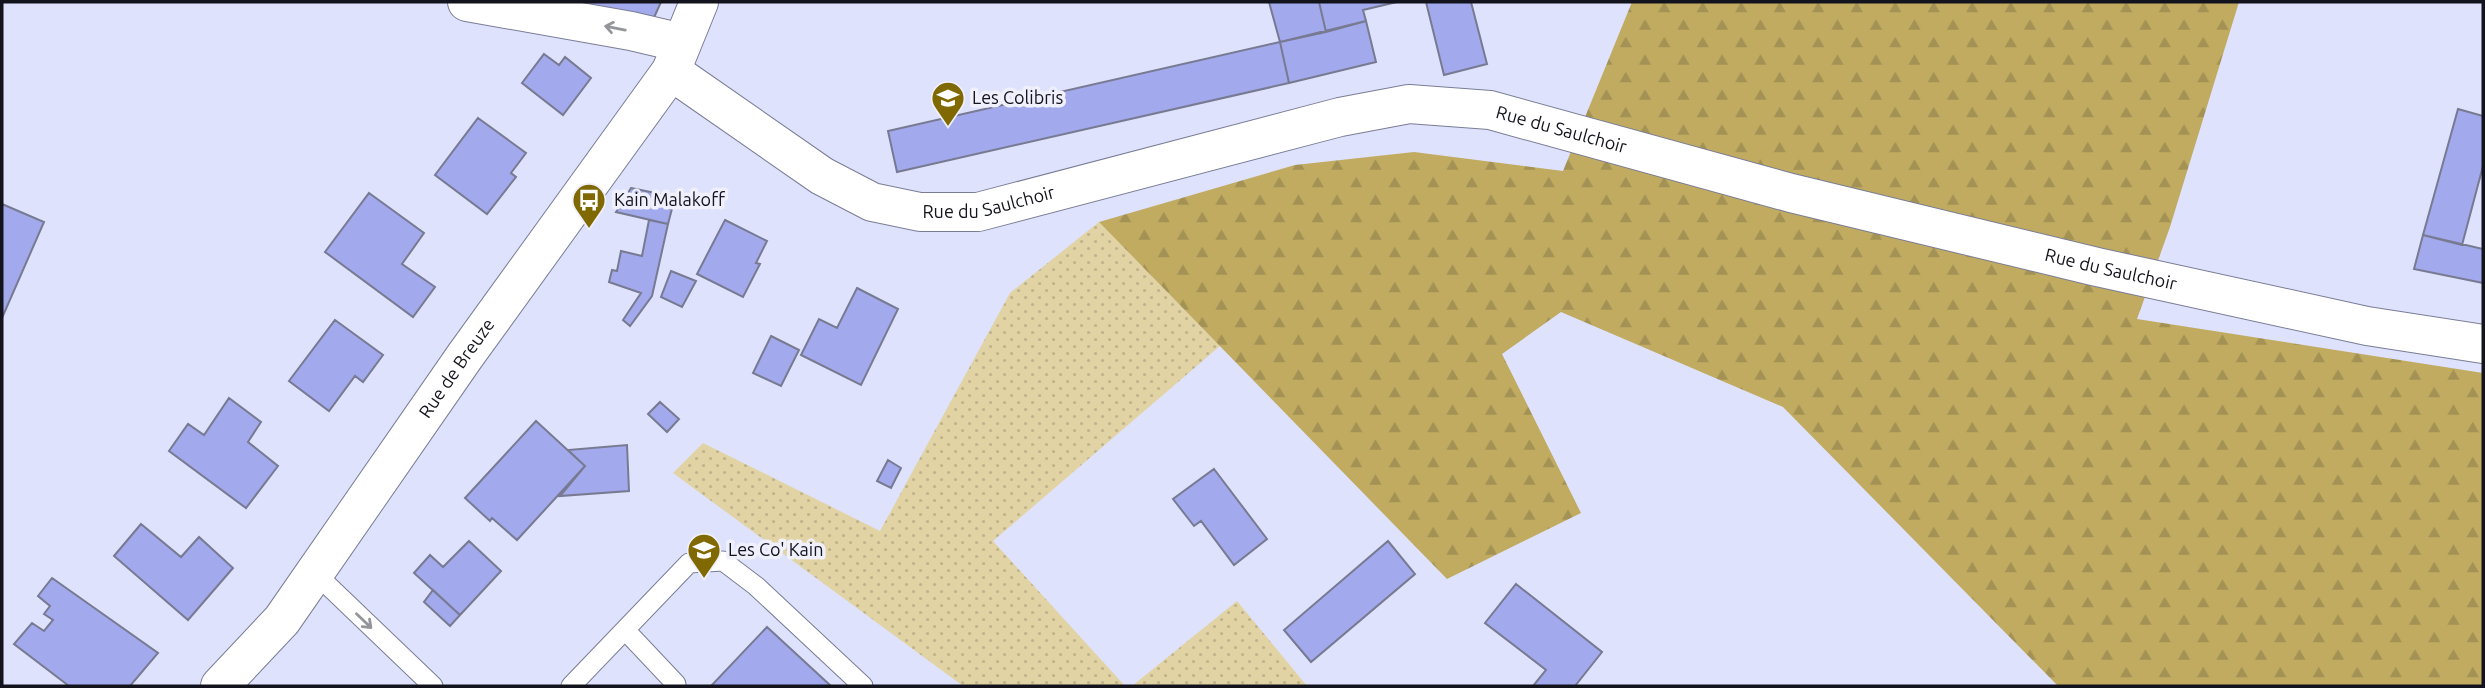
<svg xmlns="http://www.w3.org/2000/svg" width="2485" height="688" font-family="Ubuntu,sans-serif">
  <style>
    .grass { fill: url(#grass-dots) }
    .forest { fill: url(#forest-firs) }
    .building { fill: #a2a9ec; stroke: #777a91; stroke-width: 2 }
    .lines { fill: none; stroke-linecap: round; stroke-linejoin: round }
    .lane-casing { stroke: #7a7d95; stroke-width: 21 }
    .street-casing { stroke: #7a7d95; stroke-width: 40 }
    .secondary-casing { stroke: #7a7d95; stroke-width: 40 }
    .lane { stroke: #fff; stroke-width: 19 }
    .street { stroke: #fff; stroke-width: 38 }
    .secondary { stroke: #fff; stroke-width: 38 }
    .oneway { stroke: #949599 }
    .labels { text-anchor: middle; stroke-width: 7; stroke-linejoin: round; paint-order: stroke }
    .poi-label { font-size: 18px; fill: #12131c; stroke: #eff0fb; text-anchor: start }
    .street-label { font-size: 18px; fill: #12131c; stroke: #eff0fb }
  </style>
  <defs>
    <pattern id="grass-dots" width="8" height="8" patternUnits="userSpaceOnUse" patternTransform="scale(1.75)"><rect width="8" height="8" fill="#e2d3a4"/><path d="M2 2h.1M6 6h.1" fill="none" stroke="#c1b48d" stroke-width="1.8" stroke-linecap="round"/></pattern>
    <pattern id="forest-firs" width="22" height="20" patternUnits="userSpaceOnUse" patternTransform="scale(1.75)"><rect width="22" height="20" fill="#c0ab61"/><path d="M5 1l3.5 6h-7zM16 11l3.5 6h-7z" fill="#a49254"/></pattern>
  </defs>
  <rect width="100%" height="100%" fill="#dee2fc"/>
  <path class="grass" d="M1099,222L1220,346L993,541L1125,686H963L673,473L703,443L880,531L1010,293Z
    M1237,601L1307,686H1132Z"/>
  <path class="forest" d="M1632,2H2239L2170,227L2137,319L2483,373V686H2058L1783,407L1561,312L1502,354L1581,513L1447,579L1099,222L1295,165L1414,152L1563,171Z"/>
  <path class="building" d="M550,2H661L652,22Z
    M1269,2H1319L1326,32L1280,42Z
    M1319,2H1397L1363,10L1366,21L1326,32Z
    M1426,2H1471L1487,64L1444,75Z
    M1366,21L1376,62L1289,83L1280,42Z
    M1280,42L1289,83L897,172L888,131Z
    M544,54L559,65L565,57L591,78L563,115L522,83Z
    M2458,109L2483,116V166L2462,245L2423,235Z
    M478,118L526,153L511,173L516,177L487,214L435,175Z
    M631,188L675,197L668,224L616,212Z
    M369,193L424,233L402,264L435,287L413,317L325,252Z
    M2,204L44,222L2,318Z
    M649,220L668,224L652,296L630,326L623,320L641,293L609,282L612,270L617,271L621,251L642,256Z
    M725,220L767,241L756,263L760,264L743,297L697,274Z
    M2423,235L2483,249V283L2414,269Z
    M671,271L696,281L682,307L661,297Z
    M857,288L898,309L861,385L801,355L819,319L837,328Z
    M335,320L383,355L363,382L355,376L329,411L289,381Z
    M771,336L799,350L781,386L753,373Z
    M229,398L261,422L248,442L278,466L246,508L169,451L188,424L204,435Z
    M660,402L679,419L667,432L648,414Z
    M536,421L585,466L517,540L492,518L490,521L465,498Z
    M627,445L629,491L560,496L585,466L568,450Z
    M888,460L901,468L891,488L877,481Z
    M1214,469L1267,539L1234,565L1201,521L1194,526L1173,499Z
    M141,524L181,557L199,537L233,568L188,620L114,556Z
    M469,541L501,571L460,615L414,573L430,555L443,567Z
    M1388,541L1415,574L1311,662L1284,630Z
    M52,578L158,653L130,686H69L14,644L32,623L44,631L53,620L44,614L50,606L38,596Z
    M1516,584L1602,652L1575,686H1533L1546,670L1485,623Z
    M433,590L460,615L450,626L424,602Z
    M767,627L831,686H711Z"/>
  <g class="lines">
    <defs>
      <path id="lane" d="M315,573L433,686
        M626,631L676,684L674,686
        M571,686L689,563L723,561L756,586L863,686"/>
      <g id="street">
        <path d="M467,2L631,31L682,43"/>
        <path id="s1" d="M671,71L822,176L872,202L920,212H978L1340,117L1409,104L1490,110L1791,193L2097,267L2367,326L2483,344"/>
      </g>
      <g id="secondary">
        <path id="s2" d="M220,686L282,620L465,356L671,71L699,2"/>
      </g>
    </defs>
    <use href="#lane" class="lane-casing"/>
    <use href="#street" class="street-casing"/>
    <use href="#secondary" class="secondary-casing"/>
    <use href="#lane" class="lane"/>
    <use href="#street" class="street"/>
    <use href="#secondary" class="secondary"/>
  </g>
  <defs><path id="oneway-shaft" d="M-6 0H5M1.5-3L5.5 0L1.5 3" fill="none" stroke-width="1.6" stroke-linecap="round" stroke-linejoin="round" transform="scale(1.75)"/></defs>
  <g class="oneway">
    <use href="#oneway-shaft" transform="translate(615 28) rotate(-169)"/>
    <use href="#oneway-shaft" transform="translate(364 621) rotate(44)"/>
  </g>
  <defs>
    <symbol id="school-pin" viewBox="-11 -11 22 30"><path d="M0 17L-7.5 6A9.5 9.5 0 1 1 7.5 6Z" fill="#816902" stroke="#eff0fb"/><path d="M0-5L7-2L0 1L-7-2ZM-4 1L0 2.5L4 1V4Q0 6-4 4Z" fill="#fff"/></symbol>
    <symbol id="bus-pin" viewBox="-11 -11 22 30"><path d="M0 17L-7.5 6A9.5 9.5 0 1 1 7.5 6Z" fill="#816902" stroke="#eff0fb"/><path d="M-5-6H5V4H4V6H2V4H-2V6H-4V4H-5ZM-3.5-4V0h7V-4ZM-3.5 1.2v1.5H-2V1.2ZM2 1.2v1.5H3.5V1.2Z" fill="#fff"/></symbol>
  </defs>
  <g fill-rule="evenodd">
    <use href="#school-pin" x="929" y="79" width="38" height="52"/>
    <use href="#bus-pin" x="570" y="181" width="38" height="52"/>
    <use href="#school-pin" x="685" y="531" width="38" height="52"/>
  </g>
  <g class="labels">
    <g class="poi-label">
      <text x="972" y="104">Les Colibris</text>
      <text x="614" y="206">Kain Malakoff</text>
      <text x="728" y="556">Les Co' Kain</text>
    </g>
    <g class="street-label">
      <text dy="6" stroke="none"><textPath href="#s1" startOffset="947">Rue du Saulchoir</textPath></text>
      <text dy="6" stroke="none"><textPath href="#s1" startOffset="359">Rue du Saulchoir</textPath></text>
      <text dy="6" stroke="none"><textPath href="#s1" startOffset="1514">Rue du Saulchoir</textPath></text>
      <text dy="6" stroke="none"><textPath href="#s2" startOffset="397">Rue de Breuze</textPath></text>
    </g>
  </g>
  <rect width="2485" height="688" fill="none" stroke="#12131c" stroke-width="7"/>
</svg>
